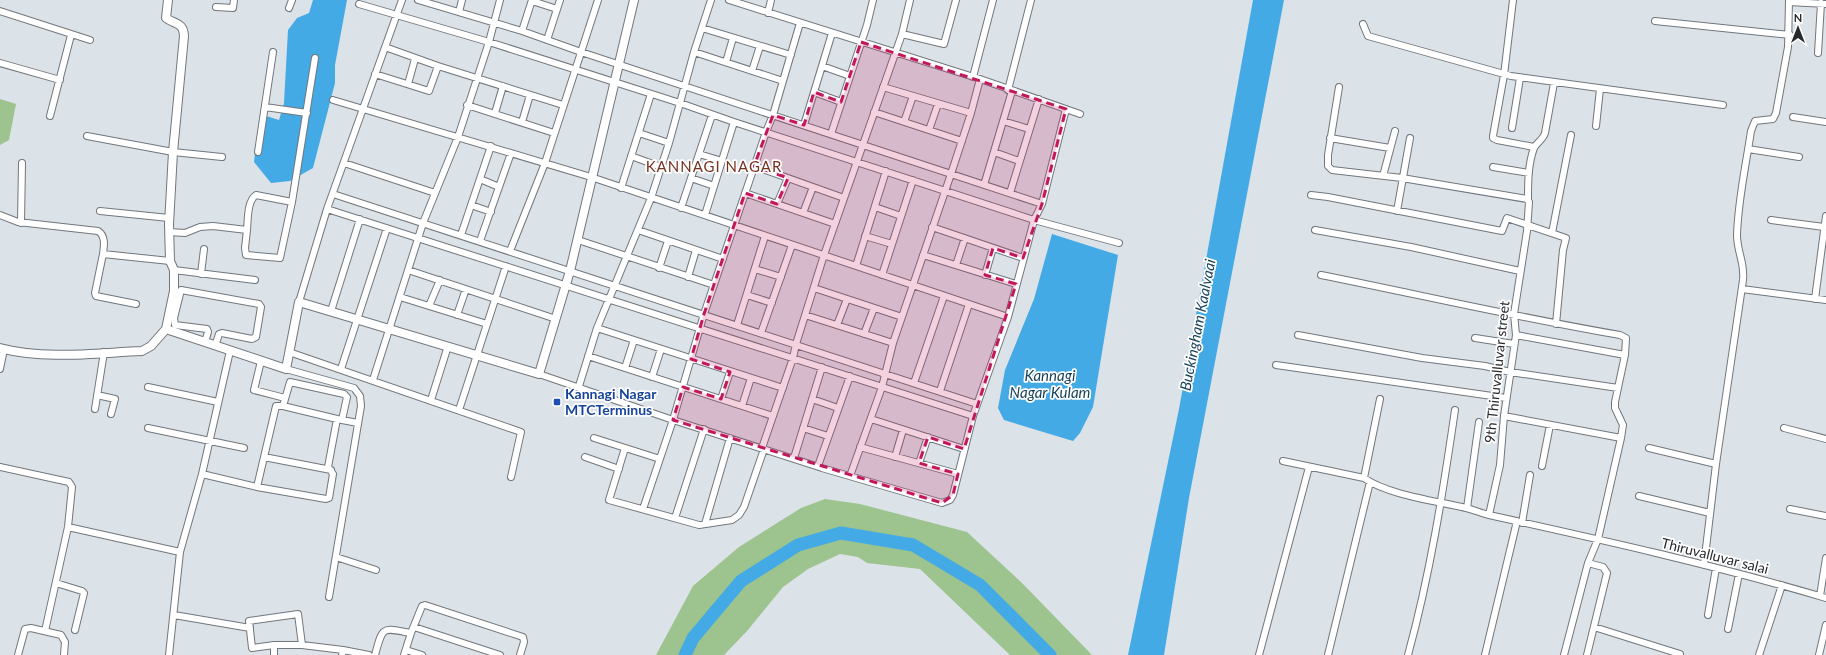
<svg xmlns="http://www.w3.org/2000/svg" width="1826" height="655" font-family="Lato,sans-serif">
  <style>
    .green { fill: #9dc38f }
    .water { fill: #44aae5 }
    .lines { fill: none; stroke-linecap: round; stroke-linejoin: round }
    .river { stroke: #44aae5; stroke-width: 13 }
    .minor-casing { stroke: #71777c; stroke-width: 8 }
    .tertiary-casing { stroke: #71777c; stroke-width: 10 }
    .minor { stroke: #fff; stroke-width: 6 }
    .tertiary { stroke: #fff; stroke-width: 8 }
    .marked { fill: #c2185b; fill-opacity: 0.2; stroke: #c2185b; stroke-width: 3; stroke-dasharray: 8 5; stroke-linejoin: round }
    .transit-dot { fill: #1a4fb4; stroke: #fff; stroke-width: 1.5 }
    .labels { text-anchor: middle; stroke-width: 3.5; stroke-linejoin: round; paint-order: stroke }
    .street-label { font-size: 14px; fill: #26282b; stroke: #fff }
    .transit-label { font-size: 14px; font-weight: bold; fill: #164399; stroke: #fff; text-anchor: start }
    .neighbourhood-label { font-size: 15px; letter-spacing: 1px; fill: #763221; stroke: #fff }
    .water-label { font-size: 15px; font-style: italic; fill: #18425b; stroke: #fff }
  </style>
  <rect width="100%" height="100%" fill="#dbe2e8"/>
  <path class="green" d="M0,99L16,104L9,140L0,145Z
    M825,499L860,504L967,532L1022,583L1092,655H1010L920,569L867,563L858,557L840,554L808,569L783,587L747,631L724,655H656L693,586L739,547L801,508Z"/>
  <path class="water" d="M313,0H347L335,65V83L313,168L290,181L271,183L254,162L260,114L279,120L284,103L288,30L297,18L309,13Z
    M1253,0H1284L1189,498L1164,655H1128L1179,409Z
    M1052,234L1118,255L1093,407L1080,433L1073,441L1004,420L998,408L1005,370L1034,299Z"/>
  <g class="lines">
    <path class="river" d="M685,655L693,638L741,581L798,545L841,533L913,545L980,585L1050,655"/>
    <defs>
      <path id="minor" d="M418,0L522,31L581,52L1042,204
        M729,0L980,79L1080,114
        M1513,0L1504,75L1493,136V138L1497,140L1534,147
        M532,1L557,9
        M1789,2L1826,4
        M359,4L489,42L680,103L734,122L1034,220L1008,317L973,416L953,495L950,500L942,503L822,468L673,420L539,374
        M216,7L233,8L234,0
        M289,8L292,0
        M0,11L90,40
        M459,12L462,0
        M768,13L771,0
        M1655,21L1790,35
        M1363,24L1368,36L1511,76L1723,105
        M702,28L791,55
        M522,31L532,0
        M902,34L944,44L956,0
        M547,40L560,0
        M385,47L438,66L563,105
        M694,52L783,81
        M1818,53L1821,3
        M726,62L733,38
        M0,63L60,80
        M822,66L850,76
        M752,71L760,46
        M375,74L429,91L438,66
        M973,77L993,0
        M408,84L415,59
        M883,87L971,113
        M1339,87L1328,155V166L1332,170L1402,178L1527,199L1529,202L1527,231L1514,314L1516,335L1504,416L1500,465L1489,515
        M1008,90L1031,0
        M814,92L841,102
        M333,100L591,177L1008,317
        M467,105L554,133
        M265,107L307,113
        M1066,109L1042,204L1034,220L1119,243
        M874,112L962,141
        M495,113L503,86
        M50,116L71,35
        M1793,117L1826,122
        M1003,121L1029,129
        M522,122L530,95
        M904,122L913,96
        M804,125L832,33
        M1596,126L1600,89
        M1512,128L1520,78
        M929,130L938,104
        M639,133L669,143
        M831,134L867,25L873,0
        M87,136L173,152L222,157
        M1330,138L1390,148
        M1748,149L1799,157
        M258,152L273,52
        M994,152L1019,161
        M699,154L722,161
        M631,156L661,167
        M344,163L435,193
        M754,166L844,198
        M1493,167L1529,173
        M1383,176L1395,131
        M691,178L714,186
        M480,179L499,187
        M984,185L1012,91
        M621,188L651,94
        M745,193L835,224
        M1010,193L1039,99
        M333,194L977,404
        M1311,195L1328,197L1502,231L1507,218L1566,238L1563,250L1556,324
        M1528,199C1528,183 1528,164 1534,148C1536,143 1543,140 1545,133L1554,83
        M777,204L788,178
        M471,205L491,212
        M875,207L901,216
        M681,208L712,115
        M327,209L973,416
        M100,211L169,218
        M1397,211L1410,138
        M803,213L813,187
        M0,215L18,222L98,231C106,236 104,246 103,254
        M705,215L734,122
        M1771,220L1824,227
        M21,223L22,163
        M932,227L1023,258
        M247,230C248,220 247,201 256,195L292,202
        M638,230L723,259
        M1315,230L1411,247L1520,271
        M169,232L185,233L200,227L213,226L247,230L245,248L246,255L280,258L292,202L315,58
        M1552,233L1571,135
        M461,235L491,146
        M865,236L892,244
        M578,240L714,285
        M480,241L511,153
        M510,251L545,163L598,0
        M923,255L1016,284
        M956,265L965,238
        M856,266L886,171
        M659,268L668,241
        M755,269L781,277
        M174,270L255,280
        M408,270L556,319
        M201,274L204,249
        M882,275L913,180
        M985,275L993,248
        M1321,275C1421,295 1520,318 1620,335L1626,338L1625,355L1615,402V408L1623,425L1621,438L1598,539L1588,563L1564,655
        M688,277L696,250
        M814,288L902,317
        M1742,289L1826,300
        M747,295L772,303
        M400,297L487,324
        M1815,299L1826,216
        M299,302L327,209L402,0
        M136,304L96,296L95,293L103,254L170,261
        M429,306L440,280
        M331,311L360,219
        M457,315L466,289
        M805,315L893,343
        M737,325L765,236
        M837,325L847,299
        M597,328L783,388
        M761,333L792,245
        M864,334L874,308
        M1298,335L1422,358L1485,366L1510,372L1618,388
        M1516,335L1625,355
        M1475,338L1514,344
        M205,342L208,332L207,329L175,325L174,318L181,290L259,304L261,307L256,337L252,339L222,333L219,334L215,346
        M289,352L521,432L511,477
        M588,356L773,416
        M261,361L254,390L285,398
        M1276,365L1506,398
        M625,368L634,340
        M0,369L4,349
        M286,369L354,388L360,396L361,406L329,597
        M341,369L387,228
        M652,377L661,349
        M373,380L423,223L458,137L489,42L500,0
        M914,383L944,296
        M579,386L597,328L651,198L669,143L694,52L711,0
        M148,387L218,402
        M940,391L969,304
        M97,395L115,399L111,414
        M721,399L730,372
        M812,399L838,408
        M431,400L448,346
        M283,406L290,382L344,394L347,397L342,420L337,419
        M742,406L751,378
        M95,409L104,352
        M459,410L506,266
        M1504,416L1621,438
        M871,419L964,449
        M342,420L358,423
        M148,428L244,448
        M803,428L828,436
        M1784,428L1826,439
        M594,438L660,459
        M860,447L958,474
        M625,448L609,500L699,525L732,520L739,515L744,507L764,449
        M762,448L793,358L796,344L824,255L902,34L910,0
        M1649,448L1716,464
        M264,457L331,470
        M585,457L619,469
        M895,457L903,430
        M794,458L822,367
        M1283,461L1364,478C1388,495 1437,501 1466,508C1474,510 1481,513 1489,515C1602,540 1715,565 1826,598
        M919,463L928,437
        M818,466L850,376
        M1542,466L1550,425
        M0,467L69,482L72,487L68,527L45,631
        M202,474L257,487L326,499L329,498L333,474L328,467L337,419L283,406H276L257,487
        M850,476L882,387L893,343L951,174L971,113L980,79
        M1364,478L1380,399
        M1639,496L1710,513
        M1467,508L1479,422
        M643,509L673,420L704,314L766,132L773,115L800,23
        M1790,509L1826,516
        M675,518L704,429
        M1522,523L1530,475
        M705,524L730,438
        M68,527L180,552L169,655
        M180,552L202,474L230,351
        M336,557L376,570
        M1704,565L1716,464L1743,280C1745,263 1737,252 1737,235C1738,200 1746,165 1751,131L1755,121L1773,119L1776,113L1788,47L1789,0
        M56,583L82,591L84,593L75,630
        M1820,596L1826,558
        M174,615L250,628
        M1708,615L1716,568
        M414,627L500,655
        M1594,627L1680,654
        M1728,629L1739,574
        M274,645V655
        M302,645H274L252,648L249,621L298,614L302,645L343,650L342,655
        M343,650L369,655
        M406,650L422,655
        M18,655L25,629L31,628L61,635L65,642L64,655
        M375,655C383,625 382,628 411,633
        M404,655L411,633L422,606L425,605L523,637L524,642L520,655
        M1259,655L1309,467
        M1328,655L1370,482
        M1408,655C1430,575 1443,492 1455,410
        M1485,655L1517,521
        M1587,655L1607,573L1603,567L1588,563
        M1759,655L1782,585
        M1819,655L1826,625"/>
      <path id="tertiary" d="M166,329L286,369L299,302L539,374L570,271L634,0
        M0,348C46,360 95,353 142,351L151,346L166,329L174,291V270L170,261L169,224L173,152L184,36C183,22 176,25 166,18L168,0"/>
    </defs>
    <use href="#minor" class="minor-casing"/>
    <use href="#tertiary" class="tertiary-casing"/>
    <use href="#minor" class="minor"/>
    <use href="#tertiary" class="tertiary"/>
  </g>
  <path class="marked" d="M861,42L1066,109L1042,204L1023,258L993,248L985,275L1016,284L964,449L928,437L919,463L958,474L953,495L942,503L673,420L683,387L721,399L730,372L691,359L704,314L745,193L777,204L788,178L754,166L773,115L804,125L814,92L841,102Z"/>
  <rect class="transit-dot" x="553" y="398" width="8" height="8" rx="2"/>
  <g class="labels">
    <g class="street-label">
      <text transform="translate(1497 372) rotate(-84)" y="5">9th Thiruvalluvar street</text>
      <text transform="translate(1715 556) rotate(14)" y="5">Thiruvalluvar salai</text>
    </g>
    <g class="transit-label">
      <text x="565" y="399">Kannagi Nagar<tspan x="565" dy="16">MTCTerminus</tspan></text>
    </g>
    <g class="neighbourhood-label">
      <text x="714" y="172">KANNAGI NAGAR</text>
    </g>
    <g class="water-label">
      <text transform="translate(1198 325) rotate(-79)" y="5">Buckingham Kaalvaai</text>
      <text x="1050" y="381">Kannagi<tspan x="1050" dy="17">Nagar Kulam</tspan></text>
    </g>
  </g>
  <g transform="translate(1798 28)" stroke="#ffffff" stroke-width="3" paint-order="stroke">
  <path d="M0-3L7 15L0 10L-7 15Z" fill="#26282b"/>
  <text y="-6" font-size="11" font-weight="bold" text-anchor="middle" fill="#26282b">N</text>
  </g>
</svg>
